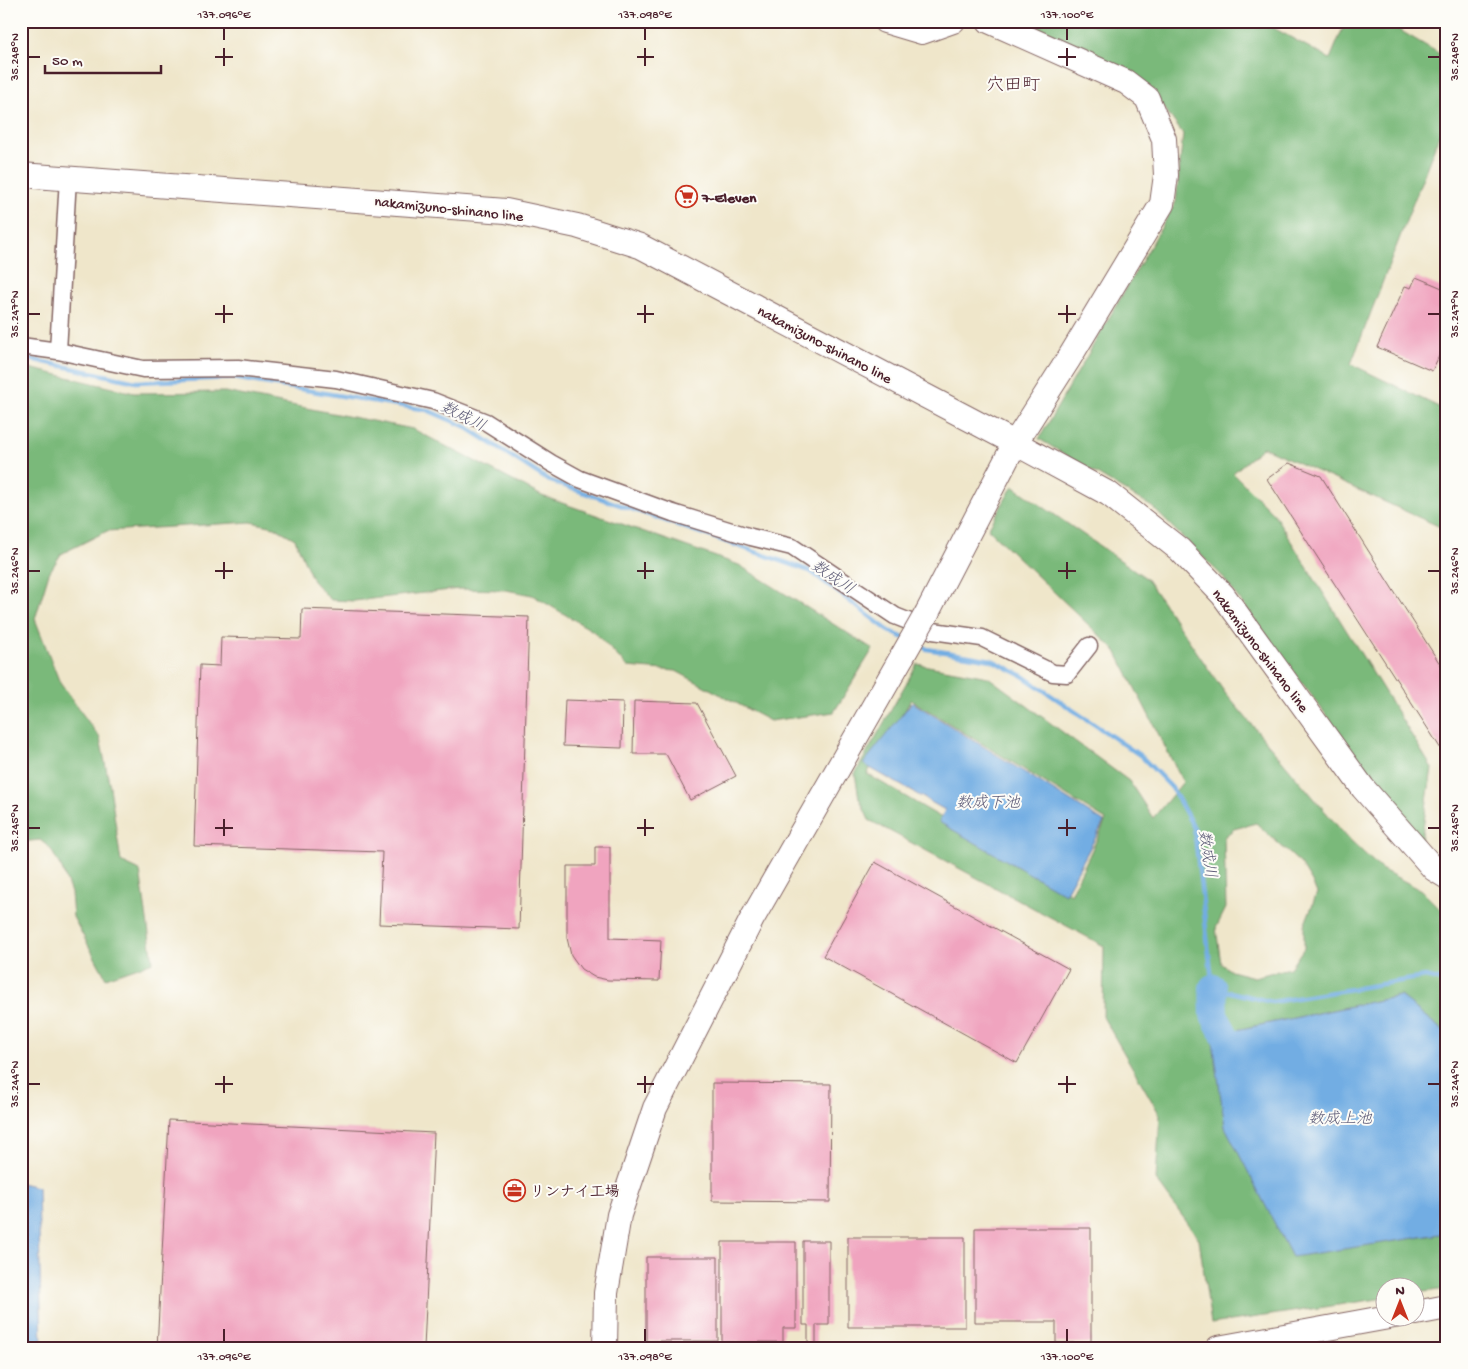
<svg xmlns="http://www.w3.org/2000/svg" width="1468" height="1369" font-family="'Gochi Hand','Klee One',sans-serif">
  <style>
    .forest { fill: #7ab97a; stroke: #626c52; fill-rule: evenodd }
    .water { fill: #72ade3; stroke: #5e6687 }
    .lines { fill: none; stroke-linecap: round; stroke-linejoin: round }
    .stream { stroke: #72ade3; stroke-width: 4.5 }
    .river { stroke: #72ade3; stroke-width: 28 }
    .building { fill: #f0a4bf }
    .street-casing { stroke: #846563; stroke-width: 19 }
    .secondary-casing { stroke: #846563; stroke-width: 26 }
    .street { stroke: #fff; stroke-width: 16 }
    .secondary { stroke: #fff; stroke-width: 24 }
    .secondary-bridge-casing { stroke: #846563; stroke-width: 26; stroke-linecap: butt }
    .secondary-bridge { stroke: #fff; stroke-width: 24 }
    .ticks { fill: none; stroke: #4a1f2b; stroke-width: 2 }
    .labels { text-anchor: middle; stroke-width: 4; stroke-linejoin: round; paint-order: stroke }
    .poi-label { font-size: 15px; font-weight: bold; fill: #4a1f2b; stroke: #fdfcf7; text-anchor: start }
    .street-label { font-size: 15px; fill: #4a1f2b; stroke: #fdfcf7 }
    .water-label { font-size: 16px; font-style: italic; fill: #5a5875; stroke: #fdfcf7 }
    .quarter-label { font-size: 18px; fill: #4a1f2b; stroke: #fdfcf7 }
    .neatline { fill: none; stroke: #4a1f2b; stroke-width: 2 }
    .ticks-label { font-size: 12px; text-anchor: middle; fill: #4a1f2b }
  </style>
  <rect width="100%" height="100%" fill="#fdfcf7"/>
  <filter id="ink" filterUnits="userSpaceOnUse"><feTurbulence type="fractalNoise" baseFrequency=".02" numOctaves="2"/><feDisplacementMap in="SourceGraphic" scale="10" xChannelSelector="R" yChannelSelector="G"/><feConvolveMatrix kernelMatrix="1 2 1 2 8 2 1 2 1" color-interpolation-filters="sRGB"/></filter>
  <filter id="wash" filterUnits="userSpaceOnUse"><feTurbulence type="fractalNoise" baseFrequency=".0096" numOctaves="4" result="noise"/><feDisplacementMap in="SourceGraphic" scale="20" xChannelSelector="R" yChannelSelector="G"/><feGaussianBlur stdDeviation="1.12" result="paint"/><feColorMatrix in="noise" values="0 0 0 0 0 0 0 0 0 0 0 0 0 0 0 0 0 1.4 0 .05"/><feComposite in="paint" operator="in"/></filter>
  <g filter="url(#wash)">
    <rect width="100%" height="100%" fill="#efe6ca"/>
    <path class="forest" d="M1021,21H1261L1330,59L1346,21H1384L1447,58V115L1351,364L1447,411V530L1263,447L1233,473L1274,514L1432,768L1421,841L1221,575L1152,507L1039,439L1176,202L1183,134L1149,87Z
      M21,366L134,393L225,392L413,429L542,496L739,565L873,649L834,712L770,721L676,671L628,667L593,631L532,595L506,590L459,589L354,601L331,600L313,581L295,539L274,527L251,522L107,531L61,554L49,573L35,619L60,683L100,738L110,787L121,862L140,871L153,962L106,978L73,917L71,893L62,869L50,848L40,840L21,842Z
      M1013,486L1146,578L1225,693L1346,836L1381,869L1421,890L1447,916V1034L1400,996L1212,1035L1292,1256L1447,1233V1289L1416,1293V1286H1386L1385,1298L1211,1324L1199,1239L1156,1180L1160,1115L1103,1017L1104,946L869,820L859,798L855,774L917,664L988,677L1129,781L1153,818L1183,782L1116,651L988,529ZM911,700L1106,820L1071,894L867,774ZM1256,823L1301,864L1312,882L1317,893L1304,926V948L1290,968L1254,977L1231,971L1221,964L1216,928L1226,908L1224,837L1234,829Z"/>
    <path class="water" d="M912,702L1104,822L1065,894L939,822L945,810L863,764Z
      M1400,996L1447,1034V1233L1292,1257L1225,1127L1212,1035Z
      M21,1183L38,1187L42,1348H21Z"/>
    <g class="lines">
      <path class="stream" d="M21,357L136,382L233,378L427,410L466,427L548,480L810,571L889,631L904,638
        M917,644L927,649L992,660L1021,675L1141,756L1172,788L1194,828L1213,988L1272,1002L1425,977L1447,982"/>
      <path class="river" d="M1213,988L1214,1015L1238,1060"/>
    </g>
    <g id="blocks">
      <path class="building" d="M1416,277L1447,290V339L1432,371L1377,347L1405,286L1411,288Z
        M1289,463L1321,476L1447,675V745L1441,749L1267,479Z
        M302,609L529,617L519,929L379,924L382,852L194,846L200,665L220,666L221,637L301,639Z
        M565,700L623,702L622,748L563,746Z
        M634,701L697,703L736,776L690,800L666,754H633Z
        M595,847H610V938L661,940L659,981L608,980L594,977L581,969L571,955L567,938V866H595Z
        M875,862L1069,969L1017,1063L823,956Z
        M712,1083L831,1084L830,1202L712,1201Z
        M169,1120L434,1133L424,1348H157Z
        M975,1228H1091V1343H1056V1322H975Z
        M848,1237H965V1327H848Z
        M803,1241H829V1325H816V1345H808V1325H803Z
        M722,1242H796V1328H783V1342H722Z
        M646,1257H718V1341H646Z"/>
    </g>
  </g>
  <g filter="url(#ink)">
    <use href="#blocks" fill-opacity="0" stroke="#846563" stroke-width="1"/>
    <g class="lines">
      <defs>
        <path id="street" d="M21,346L58,351L143,369L238,368L336,379L433,401L486,422L551,463L580,479L673,513L751,537L792,547L895,616L933,631L982,638L1053,673L1067,674L1089,646
          M58,351L68,178"/>
        <path id="secondary" d="M885,21L922,32L953,21
          M21,175L506,211L577,226L640,246L1015,443L1109,494L1180,550L1223,595L1363,788L1434,869L1447,877
          M927,613L1015,443L1068,360L1162,204L1166,175L1164,139L1147,98L1126,82L989,21
          M1416,1313L1447,1307
          M605,1348L606,1293L619,1215L655,1108L752,919L903,655
          M1218,1348L1394,1316"/>
      </defs>
      <use href="#street" class="street-casing"/>
      <use href="#secondary" class="secondary-casing"/>
      <use href="#street" class="street"/>
      <use href="#secondary" class="secondary"/>
      <defs>
        <path id="secondary-bridge" d="M903,655L927,613"/>
      </defs>
      <use href="#secondary-bridge" class="secondary-bridge-casing"/>
      <use href="#secondary-bridge" class="secondary-bridge"/>
    </g>
  </g>
  <path class="ticks" d="M224,28V40M645,28V40M1067,28V40M224,48V66M645,48V66M1067,48V66M28,57H40M215,57H233M637,57H654M1058,57H1076M1428,57H1440M224,305V323M645,305V323M1067,305V323M28,314H40M215,314H233M637,314H654M1058,314H1076M1428,314H1440M224,562V579M645,562V579M1067,562V579M28,571H40M215,571H233M637,571H654M1058,571H1076M1428,571H1440M224,819V836M645,819V836M1067,819V836M28,828H40M215,828H233M637,828H654M1058,828H1076M1428,828H1440M224,1076V1093M645,1076V1093M1067,1076V1093M28,1084H40M215,1084H233M637,1084H654M1058,1084H1076M1428,1084H1440M224,1329V1342M645,1329V1342M1067,1329V1342"/>
  <defs>
    <symbol id="supermarket-ring" viewBox="-11 -11 22 22"><circle r="9.5" fill="#fdfcf7" stroke="#c8321e" stroke-width="1.5"/><path d="M-6-5.5h2.5l.6 2H6L4.5 2H-2.5L-4.4-4H-6ZM-1.5 3.2a1.3 1.3 0 1 0 .1 0ZM3 3.2a1.3 1.3 0 1 0 .1 0Z" fill="#c8321e"/></symbol>
    <symbol id="office-ring" viewBox="-11 -11 22 22"><circle r="9.5" fill="#fdfcf7" stroke="#c8321e" stroke-width="1.5"/><path d="M-6-3h4V-5.5h4V-3h4V5H-6ZM-1-4.5V-3h2v-1.5ZM-6 0V1H6V0Z" fill="#c8321e"/></symbol>
  </defs>
  <g fill-rule="evenodd">
    <use href="#supermarket-ring" x="674" y="184" width="25" height="25"/>
    <use href="#office-ring" x="502" y="1178" width="25" height="25"/>
  </g>
  <g class="labels">
    <g class="poi-label">
      <text x="702" y="202">7-Eleven</text>
      <text x="530" y="1196">リンナイ工場</text>
    </g>
    <g class="street-label">
      <text transform="translate(449 208) rotate(6)" y="5">nakamizuno-shinano line</text>
      <text transform="translate(825 344) rotate(28)" y="5">nakamizuno-shinano line</text>
      <text transform="translate(1261 650) rotate(53)" y="5">nakamizuno-shinano line</text>
    </g>
    <g class="water-label">
      <text transform="translate(464 415) rotate(27)" y="6">数成川</text>
      <text transform="translate(834 576) rotate(34)" y="6">数成川</text>
      <text x="988" y="807">数成下池</text>
      <text transform="translate(1209 854) rotate(82)" y="6">数成川</text>
      <text x="1340" y="1123">数成上池</text>
    </g>
    <g class="quarter-label">
      <text x="1013" y="90">穴田町</text>
    </g>
  </g>
  <rect width="1468" height="1369" fill="none" stroke="#fdfcf7" stroke-width="55"/>
  <g transform="translate(1400 1302)"><circle r="24" fill="#fdfcf7" stroke="#b5a4a5"/>
  <path d="M0-4L9 19L0 12L-9 19Z" fill="#c8321e"/>
  <text y="-8" font-size="14" font-weight="bold" text-anchor="middle" fill="#4a1f2b">N</text>
  </g>
  <path d="M45 65v8h116v-8" fill="none" stroke="#4a1f2b" stroke-width="2.5"/>
  <text x="52" y="65" font-size="15" fill="#4a1f2b" stroke="#fdfcf7" stroke-width="4" paint-order="stroke">50 m</text>
  <rect x="28" y="28" width="1412" height="1314" class="neatline"/>
  <g class="ticks-label">
    <text x="224" y="18">137.096°E</text>
    <text x="645" y="18">137.098°E</text>
    <text x="1067" y="18">137.100°E</text>
    <text transform="translate(14 57) rotate(-90)" y="4">35.248°N</text>
    <text transform="translate(1454 57) rotate(-90)" y="4">35.248°N</text>
    <text transform="translate(14 314) rotate(-90)" y="4">35.247°N</text>
    <text transform="translate(1454 314) rotate(-90)" y="4">35.247°N</text>
    <text transform="translate(14 571) rotate(-90)" y="4">35.246°N</text>
    <text transform="translate(1454 571) rotate(-90)" y="4">35.246°N</text>
    <text transform="translate(14 828) rotate(-90)" y="4">35.245°N</text>
    <text transform="translate(1454 828) rotate(-90)" y="4">35.245°N</text>
    <text transform="translate(14 1084) rotate(-90)" y="4">35.244°N</text>
    <text transform="translate(1454 1084) rotate(-90)" y="4">35.244°N</text>
    <text x="224" y="1360">137.096°E</text>
    <text x="645" y="1360">137.098°E</text>
    <text x="1067" y="1360">137.100°E</text>
  </g>
</svg>
